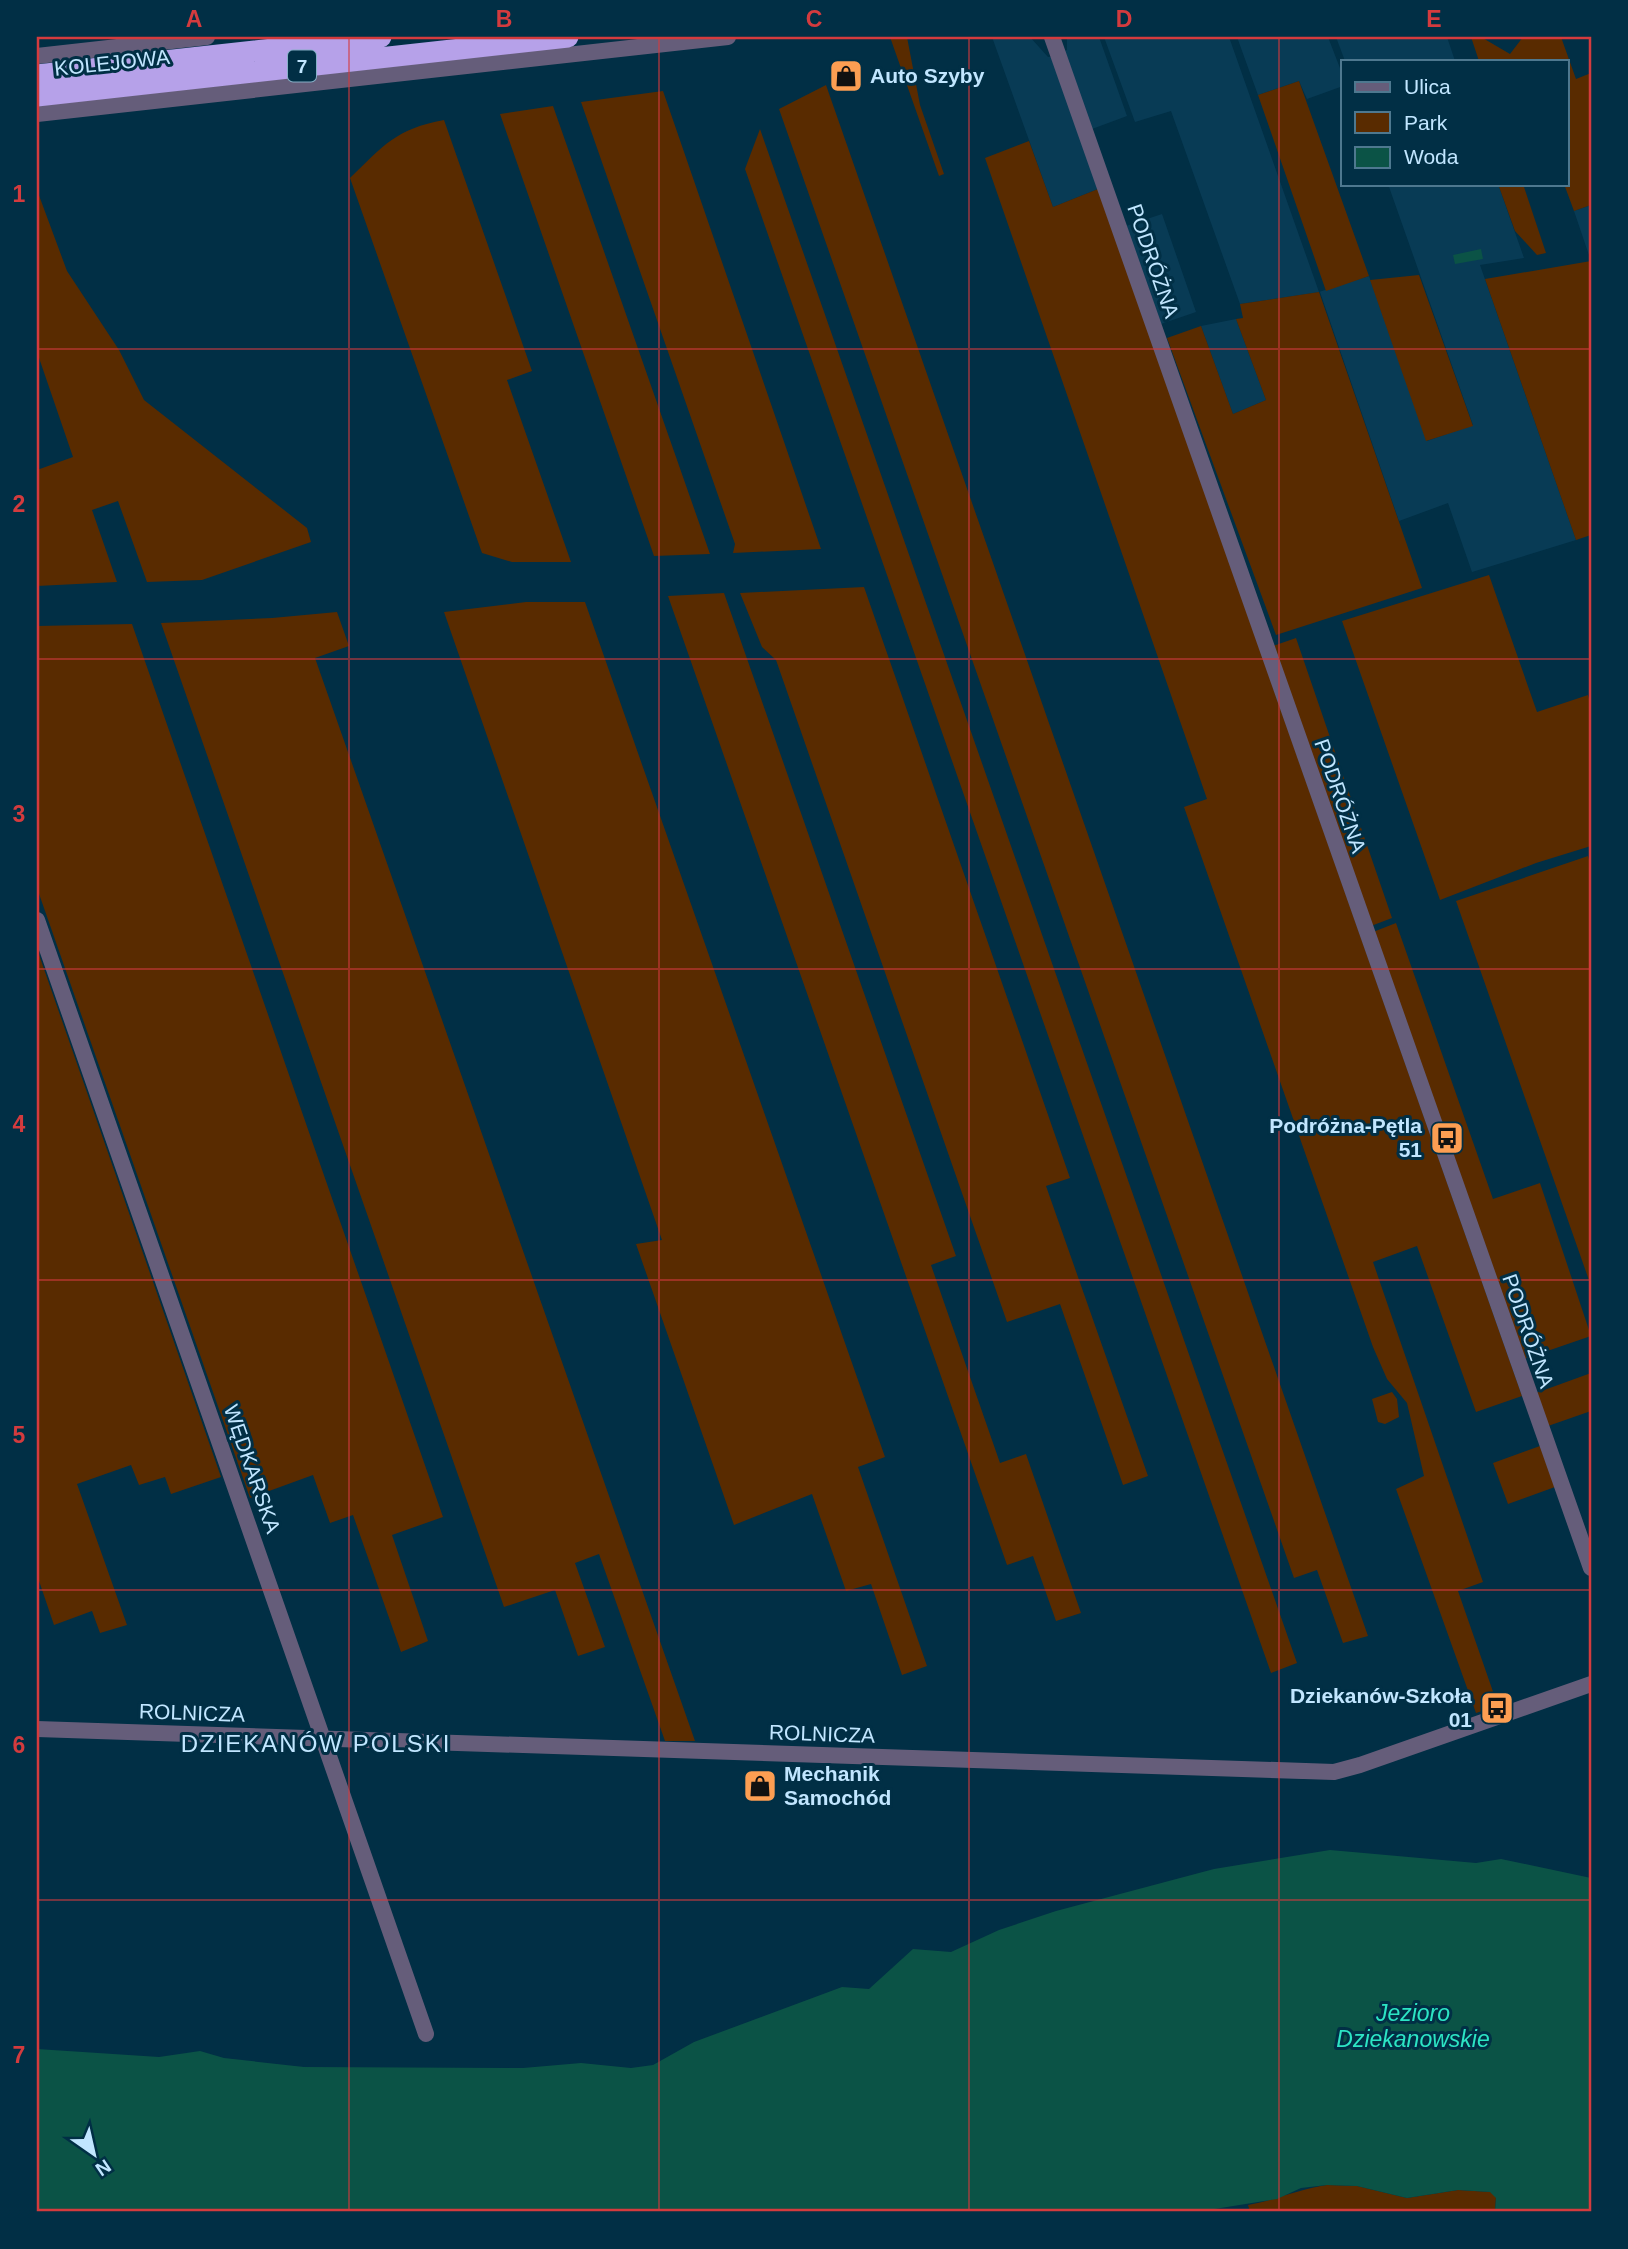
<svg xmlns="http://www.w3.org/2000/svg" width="1628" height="2249" font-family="Helvetica,sans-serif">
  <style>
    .built { fill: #083b55 }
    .green { fill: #592b00 }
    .water { fill: #0b5346 }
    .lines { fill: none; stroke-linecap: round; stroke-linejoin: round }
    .minor { stroke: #655d7a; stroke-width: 16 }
    .highway { stroke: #b6a1e9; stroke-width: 21 }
    .grid { fill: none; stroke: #d43b3e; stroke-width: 2; stroke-opacity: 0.55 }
    .labels { text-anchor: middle; stroke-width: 6; stroke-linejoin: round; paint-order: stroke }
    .shield { fill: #012f45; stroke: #87afc7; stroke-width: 2 }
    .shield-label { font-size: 19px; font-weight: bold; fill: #c1e6ff }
    .street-label { font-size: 21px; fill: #c1e6ff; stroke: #012f45 }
    .poi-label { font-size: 21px; font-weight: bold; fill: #c1e6ff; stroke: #012f45; text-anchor: start }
    .water-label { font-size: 23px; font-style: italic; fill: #2ce4c4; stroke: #012f45 }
    .quarter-label { font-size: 24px; letter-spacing: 2px; fill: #c1e6ff; stroke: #012f45 }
    .neatline { fill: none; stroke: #d43b3e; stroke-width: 2.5 }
    .grid-label { font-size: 23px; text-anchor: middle; font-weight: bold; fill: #d43b3e }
  </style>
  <rect width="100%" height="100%" fill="#012f45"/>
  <path class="built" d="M992,37H1030L1048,57H1052L1098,189L1053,207Z
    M1067,37H1099L1127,116L1092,129L1064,51L1067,50Z
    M1104,37H1229L1319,292L1369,276L1427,441L1473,425L1388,184H1498L1524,258L1480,265L1576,540L1472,572L1448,503L1399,521L1320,292L1240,304L1171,111L1135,122Z
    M1237,37H1328L1343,76V86L1307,99L1299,81L1258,95Z
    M1336,37H1447L1455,61H1345Z
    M1591,205V261L1574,211Z
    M1162,214L1196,312L1161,324L1126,226Z
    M1236,319L1266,400L1233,414L1201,326Z"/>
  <path class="green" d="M890,37H907L920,105L944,174L939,176Z
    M1471,37H1481L1510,54L1523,37H1561L1576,79L1591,73V205L1574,211L1564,184L1567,61H1479Z
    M1299,81L1369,276L1326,291L1258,95Z
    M826,85L1368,1636L1343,1643L1317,1570L1294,1578L779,109Z
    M663,91L821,549L733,553L735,544L581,102Z
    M553,106L710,554L654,556L500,114Z
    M444,120L532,371L507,380L571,562H512L482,553L350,178C384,145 396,129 444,120Z
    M760,129L1297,1663L1271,1673L745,169Z
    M1029,141L1053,207L1098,189L1522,1396L1476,1412L1417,1246L1373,1262L1483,1582L1458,1591L1498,1706L1476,1713L1396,1489L1424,1476L1407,1403L1387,1379L1373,1347L1184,807L1207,799L985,158Z
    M1498,184H1523L1546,253L1537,255L1515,231Z
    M37,190L67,271L119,350L144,400L307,528L311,542L202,580L147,582L118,501L92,510L117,582L37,586V470L73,457L37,352Z
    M1591,261V535L1576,540L1485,279Z
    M1419,275L1473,426L1426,441L1370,280Z
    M1319,292L1422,588L1276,635L1167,338L1201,326L1233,414L1266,400L1236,319L1243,318L1240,304Z
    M1489,575L1537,712L1588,695L1591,705V846L1536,863L1440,900L1342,621Z
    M864,587L1070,1178L1046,1186L1148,1476L1123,1485L1060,1304L1007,1322L776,660L762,647L740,593Z
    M724,593L956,1256L931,1265L1000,1463L1026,1454L1081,1613L1056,1621L1033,1556L1007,1565L668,596Z
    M526,602H585L885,1457L858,1467L927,1666L902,1675L871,1584L846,1591L812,1494L734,1525L636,1244L662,1240L444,612Z
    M337,612L349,646L315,658L695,1741H665L599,1554L575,1563L605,1647L578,1656L555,1590L504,1607L161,623L272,618Z
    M132,624L443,1517L392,1535L428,1641L401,1652L353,1515L330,1523L313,1475L250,1498L37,888V626Z
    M1296,638L1392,918L1371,926L1273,646Z
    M1588,856L1591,866V1286L1456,901Z
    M1396,923L1493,1199L1540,1183L1591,1336L1524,1359L1373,932Z
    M37,949L221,1477L171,1494L165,1477L139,1485L131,1465L77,1484L127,1625L100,1633L92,1611L54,1625L37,1575Z
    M1591,1373V1411L1548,1426L1536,1393Z
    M1392,1392L1397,1399L1399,1417L1385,1424L1378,1422L1372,1399Z
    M1540,1446L1555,1487L1508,1504L1493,1463Z
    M1327,2185L1357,2186L1407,2198L1458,2190L1491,2192L1496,2197L1495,2212H1310L1309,2209L1303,2212H1250L1248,2205C1275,2200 1300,2189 1327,2185Z"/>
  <path class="water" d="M1481,249L1483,259L1455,264L1453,255Z
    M1330,1850L1476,1863L1501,1859L1591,1878V2212H1495L1496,2198L1490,2192L1458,2190L1407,2198L1357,2186L1327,2185L1301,2188L1277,2199L1196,2212H51L37,2210V2049L159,2057L200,2051L224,2058L304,2067L523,2068L581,2063L631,2068L653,2065L694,2042L842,1987L869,1989L913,1949L951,1952L999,1930L1056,1911L1214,1869Z"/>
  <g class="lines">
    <path class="minor" d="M1052,37L1591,1568
      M37,56L207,37
      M37,114L728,37
      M37,920L426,2034
      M37,1729L1334,1772L1360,1765L1591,1684"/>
    <path class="highway" d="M37,75L381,37
      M37,96L568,37"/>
  </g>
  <path class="grid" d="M349,37V2212M659,37V2212M969,37V2212M1279,37V2212M37,349H1591M37,659H1591M37,969H1591M37,1280H1591M37,1590H1591M37,1900H1591"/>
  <defs>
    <symbol id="shop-square" viewBox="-11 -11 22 22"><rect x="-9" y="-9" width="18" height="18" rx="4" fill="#fc9e52" stroke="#012f45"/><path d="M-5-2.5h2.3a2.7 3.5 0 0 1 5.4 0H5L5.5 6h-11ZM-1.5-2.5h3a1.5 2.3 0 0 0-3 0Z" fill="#111"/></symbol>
    <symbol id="bus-square" viewBox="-11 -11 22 22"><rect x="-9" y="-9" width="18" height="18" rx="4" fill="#fc9e52" stroke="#012f45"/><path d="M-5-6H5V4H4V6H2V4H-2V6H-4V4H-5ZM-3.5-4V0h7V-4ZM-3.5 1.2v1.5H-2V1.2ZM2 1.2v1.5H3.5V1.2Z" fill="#111"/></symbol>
  </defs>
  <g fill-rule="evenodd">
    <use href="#shop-square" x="827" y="57" width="38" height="38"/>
    <use href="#bus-square" x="1428" y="1119" width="38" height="38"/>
    <use href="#bus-square" x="1478" y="1689" width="38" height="38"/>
    <use href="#shop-square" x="741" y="1767" width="38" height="38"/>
  </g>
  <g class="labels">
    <rect class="shield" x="288" y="50.5" width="28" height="31" rx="5"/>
    <g class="shield-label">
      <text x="302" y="73">7</text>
    </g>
    <g class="street-label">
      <text transform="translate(112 63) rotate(-6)" y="7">KOLEJOWA</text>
      <text transform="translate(1153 261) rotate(71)" y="7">PODRÓŻNA</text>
      <text transform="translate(1340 796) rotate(71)" y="7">PODRÓŻNA</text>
      <text transform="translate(1528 1331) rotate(71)" y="7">PODRÓŻNA</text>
      <text transform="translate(252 1469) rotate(71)" y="7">WĘDKARSKA</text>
      <text transform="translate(192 1713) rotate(2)" y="7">ROLNICZA</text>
      <text transform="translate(822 1734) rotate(2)" y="7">ROLNICZA</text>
    </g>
    <g class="poi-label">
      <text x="870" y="83">Auto Szyby</text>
      <text x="1422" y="1133" text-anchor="end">Podróżna-Pętla<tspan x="1422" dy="24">51</tspan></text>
      <text x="1472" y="1703" text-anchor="end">Dziekanów-Szkoła<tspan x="1472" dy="24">01</tspan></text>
      <text x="784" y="1781">Mechanik<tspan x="784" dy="24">Samochód</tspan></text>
    </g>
    <g class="water-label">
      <text x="1413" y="2021">Jezioro<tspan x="1413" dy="26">Dziekanowskie</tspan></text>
    </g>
    <g class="quarter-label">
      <text x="316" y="1752">DZIEKANÓW POLSKI</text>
    </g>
  </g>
  <rect width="1628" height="2249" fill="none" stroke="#012f45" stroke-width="77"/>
  <rect x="1341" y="60" width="228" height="126" fill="#012f45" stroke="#4e788f" stroke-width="2"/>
  <rect x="1355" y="82" width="35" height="10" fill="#655d7a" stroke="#4e788f" stroke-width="2"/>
  <text x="1404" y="94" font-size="21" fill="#c1e6ff">Ulica</text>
  <rect x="1355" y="112" width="35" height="21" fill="#592b00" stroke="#4e788f" stroke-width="2"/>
  <text x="1404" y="130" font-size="21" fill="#c1e6ff">Park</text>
  <rect x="1355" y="147" width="35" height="21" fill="#0b5346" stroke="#4e788f" stroke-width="2"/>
  <text x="1404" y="164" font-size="21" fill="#c1e6ff">Woda</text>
  <g transform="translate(94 2154) rotate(146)" stroke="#012f45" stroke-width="5" paint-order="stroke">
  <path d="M0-5L12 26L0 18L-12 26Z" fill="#c1e6ff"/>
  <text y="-10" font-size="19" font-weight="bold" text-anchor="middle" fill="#c1e6ff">N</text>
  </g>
  <rect x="38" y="38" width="1552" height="2172" class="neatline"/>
  <g class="grid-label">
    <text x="194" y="27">A</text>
    <text x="504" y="27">B</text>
    <text x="814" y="27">C</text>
    <text x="1124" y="27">D</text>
    <text x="1434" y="27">E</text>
    <text x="19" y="202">1</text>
    <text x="19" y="512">2</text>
    <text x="19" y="822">3</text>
    <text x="19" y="1132">4</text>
    <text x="19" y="1443">5</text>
    <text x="19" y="1753">6</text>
    <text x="19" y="2063">7</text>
  </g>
</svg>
